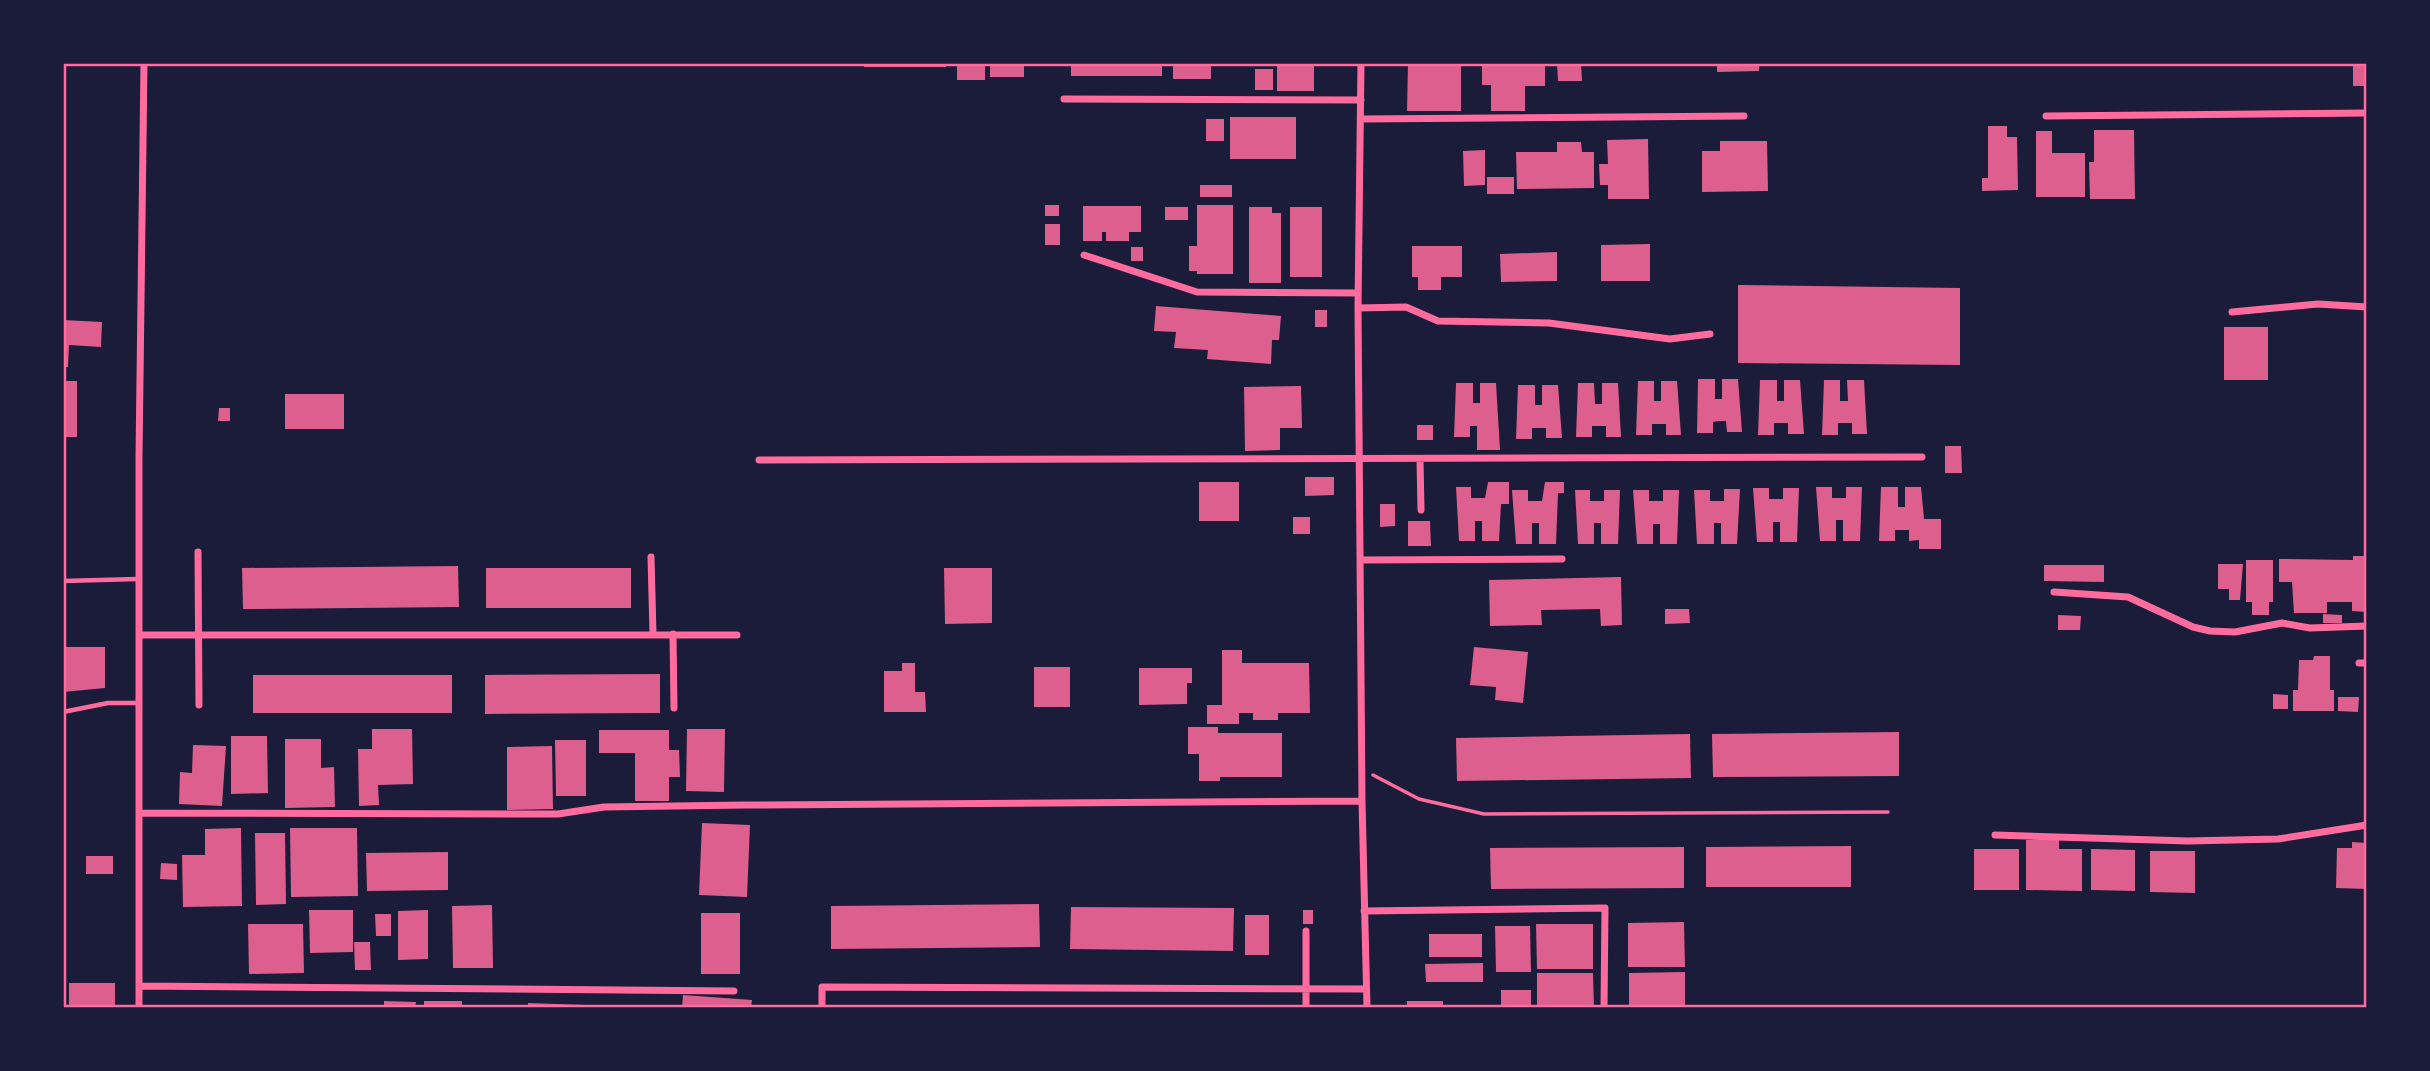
<svg xmlns="http://www.w3.org/2000/svg" width="2430" height="1071" font-family="Ubuntu,sans-serif">
  <style>
    .building { fill: #dd5f8e }
    .lines { fill: none; stroke-linecap: round; stroke-linejoin: round }
    .path { stroke: #ff6b9d; stroke-width: 3.5 }
    .service { stroke: #ff6b9d; stroke-width: 4.5 }
    .minor { stroke: #ff6b9d; stroke-width: 7 }
    .neatline { fill: none; stroke: #ff6b9d; stroke-width: 2.5 }
  </style>
  <rect width="100%" height="100%" fill="#1b1b3a"/>
  <path class="building" d="M864,63H946V67H864Z
    M957,63H985V80H957Z
    M990,63H1024V77H990Z
    M1063,63H1162V76H1071V66H1063Z
    M1173,63H1211V79H1173Z
    M1277,63H1314V91H1277Z
    M1408,63H1461V111H1407Z
    M1526,63L1545,65V86H1525V111H1491V85H1482V64Z
    M1557,63H1581L1582,81H1558Z
    M1717,63H1759V71L1717,72Z
    M2353,63H2367V86H2353Z
    M1255,69H1273V90H1255Z
    M1230,117H1296V159H1230Z
    M1206,119H1224V141H1206Z
    M1988,126H2007V137H2017L2018,190L1982,191V178H1988Z
    M2094,130H2134L2135,199H2090L2089,162H2094Z
    M2036,131H2052V153H2085V197H2036Z
    M1648,139L1649,199H1608V185H1600L1599,164H1608L1607,140Z
    M1720,141H1767L1768,191L1702,192V151H1720Z
    M1557,142H1581L1582,152H1594V188L1517,189L1516,152H1557Z
    M1485,150V185L1464,186L1463,151Z
    M1487,177H1514V194H1487Z
    M1200,185H1232V197H1200Z
    M1045,205H1059V216H1045Z
    M1197,205H1233V274H1197V271H1189V246H1197Z
    M1083,206H1141V232H1129V241H1106V232H1102V241H1083Z
    M1165,207H1188V220H1165Z
    M1249,207H1272V213H1281V283H1249Z
    M1290,207H1322V277H1290Z
    M1045,224H1060V245H1045Z
    M1650,244V281H1601V245Z
    M1412,246H1462V277H1441V290H1418V277H1412Z
    M1131,247H1143V261H1131Z
    M1557,252V281L1501,282L1500,254Z
    M1738,285L1960,288V365L1738,363Z
    M1156,306L1281,316L1279,340H1272L1271,364L1207,359L1208,350L1174,348L1176,332L1154,331Z
    M1315,310H1327V327H1315Z
    M63,320L102,322L101,347L69,345L68,367H63Z
    M2224,327H2268V380H2224Z
    M1698,379H1715V399H1722V379H1738L1742,432H1727L1726,421H1719L1713,422V433H1697Z
    M1760,380H1777V401H1784V380H1800L1804,434H1788V423H1774V435H1758Z
    M1824,380H1840V401H1848L1847,380H1864L1867,434H1852V423H1838V435H1822Z
    M63,381H77V437H63Z
    M1638,381H1654V401H1661V381H1677L1681,435H1666V424H1652V435H1636Z
    M1456,383H1473V403H1480V383H1496L1500,450H1477V426H1470V437H1454Z
    M1578,383H1594L1595,404H1602V383H1618L1621,437H1606V426H1592V437H1576Z
    M1518,385H1535V405H1542V385H1558L1562,438H1546V428H1532V439H1516Z
    M1301,386L1302,428H1280V450L1245,451L1244,387Z
    M285,394H344V429H285Z
    M219,408H230V421H218Z
    M1417,425H1433V440H1417Z
    M1945,446H1961L1962,473H1945Z
    M1305,477H1334V495L1305,496Z
    M1199,482H1239V521H1199Z
    M1488,482H1509V504H1501L1499,541H1482V521H1475V541H1459L1456,487H1471V498H1485Z
    M1545,482H1564V493H1558L1556,544H1539V523H1532V544H1516L1512,490H1528V501H1542Z
    M1816,487H1832V498H1846V487H1862L1860,541H1843V520H1836V541H1820Z
    M1881,487H1898V507H1905V487H1921L1924,519H1941V549H1919V540L1909,541V530H1895V541H1879Z
    M1753,488H1769V499H1783V488H1799L1797,542H1780V522H1773V542H1757Z
    M1724,489H1740L1737,544H1721V523H1714V544H1697L1694,490H1710V501H1724Z
    M1575,490H1590V501H1604V490H1620L1618,544H1601V523H1594V544H1578Z
    M1633,490H1649V501H1663V490H1679L1677,544H1660V524H1653V544H1637Z
    M1380,504H1395V526L1380,527Z
    M1293,517H1310V534H1293Z
    M1408,521H1430L1431,546H1408Z
    M2353,556H2367V612L2352,611V602H2327V613H2294L2292,582H2279V559L2353,560Z
    M2246,560H2273V602H2269V615H2252V602H2246Z
    M2218,564H2243L2240,600H2229V589H2218Z
    M2044,565H2104V582L2044,581Z
    M458,566L459,607L243,609L242,568Z
    M486,568H631V608H486Z
    M944,568H992V623L945,624Z
    M1621,577L1622,625L1601,626L1600,609L1541,610L1542,625L1490,626L1489,580Z
    M1665,609H1689L1690,623L1665,624Z
    M2323,614L2342,615V623H2323Z
    M2058,615L2081,616L2080,630H2058Z
    M63,647H105V688L63,692Z
    M1474,647L1528,652L1523,703L1495,700L1496,687L1470,685Z
    M1222,650H1242V663H1309L1310,713H1278V720H1253V713H1239V724H1207V705H1222Z
    M2314,656H2330V690H2334V711H2293V690H2298L2299,660H2313Z
    M902,663H915V692H925L926,712H884V671H902Z
    M1034,667H1070V707H1034Z
    M1139,668H1192V683H1187V704L1139,705Z
    M660,674V713L485,714V675Z
    M253,675H452V713H253Z
    M2273,694L2288,695V709H2273Z
    M2338,697H2359L2358,712L2338,711Z
    M1188,727H1218V733H1282V777H1220V781H1199V754H1188Z
    M372,729H412L413,784L378,785L379,805L359,806L358,749H372Z
    M687,729H725L724,792L686,791Z
    M599,730H669V750H679L680,777H669V801H635V753H599Z
    M1899,732V776L1713,777L1712,734Z
    M1690,734L1691,778L1457,781L1456,738Z
    M231,736H267L268,793L231,794Z
    M285,739H321V768L334,767L335,807L285,808Z
    M555,740H586V796H556Z
    M193,745L226,746L222,806L179,804L180,772L192,773Z
    M552,746L553,809L507,810V747Z
    M702,823L750,825L747,897L699,895Z
    M241,828L242,906L183,907L182,855H205V829Z
    M290,828H357L358,896L291,897Z
    M255,833H285L286,904L256,905Z
    M2026,840H2059V849H2082V891L2026,890Z
    M2352,842L2367,843V889L2336,888L2337,848H2352Z
    M1851,846V887H1706V847Z
    M1684,847V888L1491,889L1490,848Z
    M1974,849H2019V890H1974Z
    M2091,849L2135,850V891L2091,890Z
    M2150,851H2195V893L2150,892Z
    M448,852V890L367,891L366,853Z
    M86,856H113V874H86Z
    M161,863L177,864V880L160,879Z
    M1039,904L1040,947L831,949V906Z
    M492,905L493,968H453L452,906Z
    M1071,907L1234,908L1233,951L1070,949Z
    M309,910H353V952L310,953Z
    M428,910V959L398,960V911Z
    M1303,910H1313V924H1303Z
    M701,913H740V974H701Z
    M375,914H391V936H376Z
    M1245,915H1269V955H1245Z
    M1684,922L1685,967H1628V923Z
    M248,924H303L304,973L249,974Z
    M1536,924H1593V969H1537Z
    M1495,926H1530L1531,972H1496Z
    M1429,934H1482V957H1429Z
    M354,942H370L371,970H355Z
    M1483,963V982H1426L1425,964Z
    M1685,972V1008H1629V973Z
    M1537,973H1593L1594,1008H1537Z
    M69,983H115V1008H69Z
    M1501,990H1531V1008H1501Z
    M683,995L752,1000L751,1008H682Z
    M384,1001L416,1002L415,1008H384Z
    M424,1001H462V1008H424Z
    M1407,1001H1443V1008H1407Z
    M528,1003L586,1005V1008H528Z"/>
  <g class="lines">
    <path class="path" d="M1373,775L1419,799L1484,814L1888,812"/>
    <path class="service" d="M63,581L138,579
      M63,712L108,703H138"/>
    <path class="minor" d="M1361,63L1358,308L1362,801L1367,1008
      M1064,99L1361,100
      M2046,116L2367,113
      M1361,119L1744,116
      M1084,255L1197,292L1358,293
      M1358,308L1406,307L1438,321L1549,323L1670,339L1710,334
      M2232,312L2318,304L2367,307
      M1420,459L1421,510
      M759,460L1922,457
      M198,552L199,705
      M651,557L653,634
      M1360,560L1562,559
      M2054,592L2128,597L2193,627L2210,631L2235,632L2282,623L2310,628L2367,626
      M673,634L674,708
      M139,635H737
      M2359,663H2367
      M140,813L558,814L604,807L745,805L1362,801
      M1995,835L2188,841L2278,839L2367,825
      M1364,911L1605,908L1604,1008
      M140,986L734,991
      M139,1008V458L144,63
      M822,1008V987L1366,989
      M1306,1008V931"/>
  </g>
  <rect width="2430" height="1071" fill="none" stroke="#1b1b3a" stroke-width="130"/>
  <rect x="65" y="65" width="2300" height="941" class="neatline"/>
</svg>
